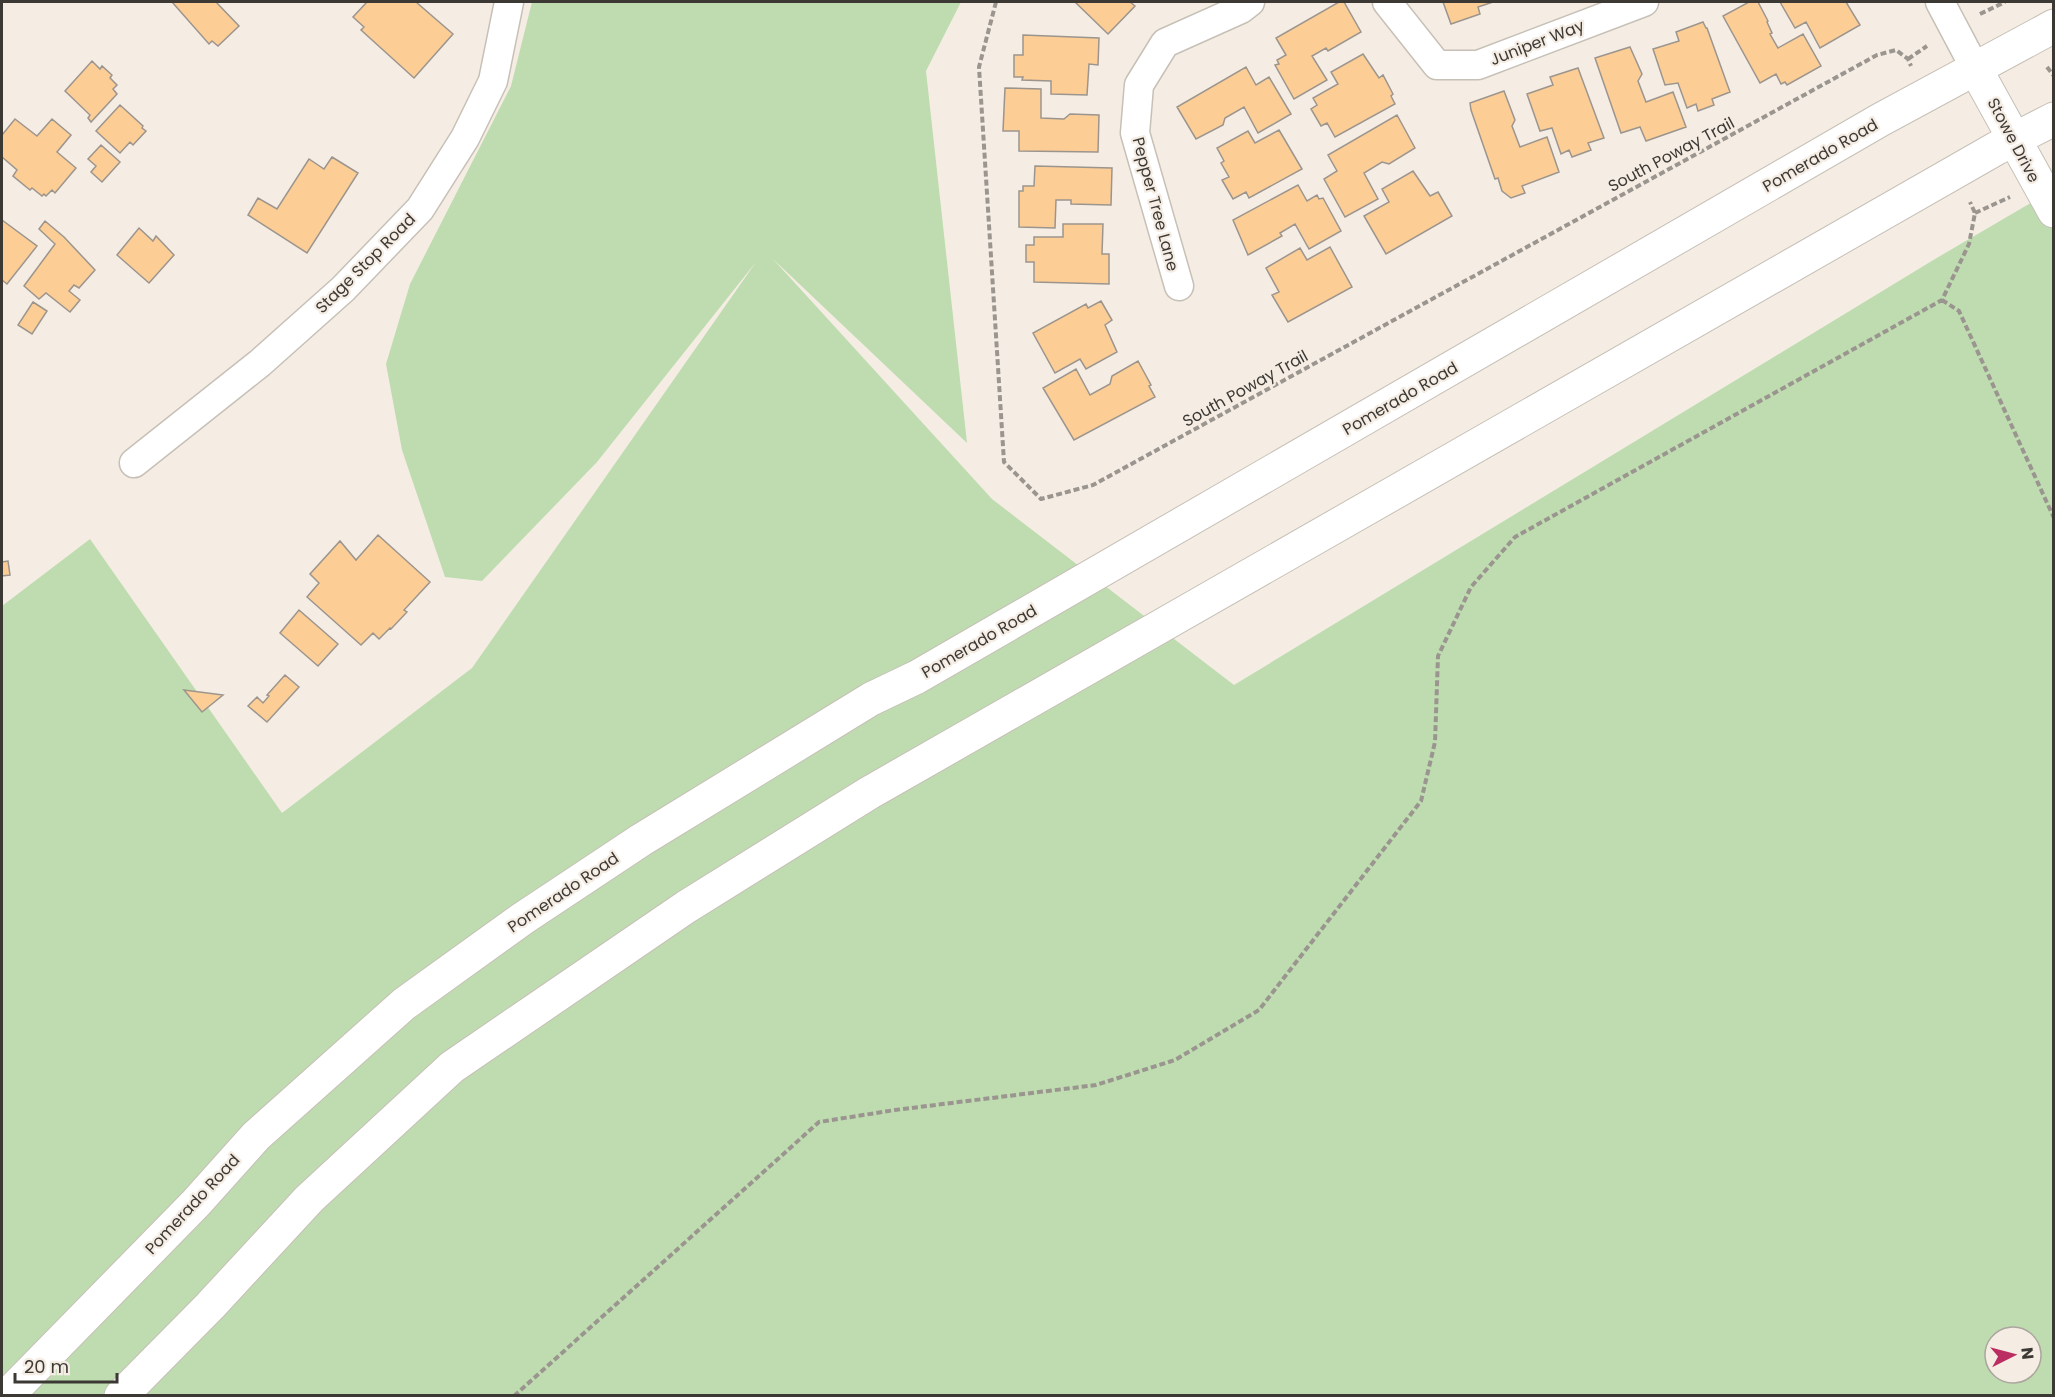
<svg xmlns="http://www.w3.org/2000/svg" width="2055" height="1397" font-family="Poppins,sans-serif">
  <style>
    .green { fill: #bedcb0; fill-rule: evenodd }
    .building { fill: #fdcd96; stroke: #9c958d; stroke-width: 1.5 }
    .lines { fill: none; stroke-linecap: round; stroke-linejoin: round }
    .street-casing { stroke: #c7c0b7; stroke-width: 31 }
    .secondary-casing { stroke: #c7c0b7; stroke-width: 35 }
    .primary-casing { stroke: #c7c0b7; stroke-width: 35 }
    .path { stroke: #9b958f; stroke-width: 4; stroke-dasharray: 6 3; stroke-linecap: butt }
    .street { stroke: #fff; stroke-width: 28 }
    .secondary { stroke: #fff; stroke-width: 33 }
    .primary { stroke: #fff; stroke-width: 33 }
    .labels { text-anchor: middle; stroke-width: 4.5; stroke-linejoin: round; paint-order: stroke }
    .street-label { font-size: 16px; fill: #3c3935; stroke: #f5ede4 }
  </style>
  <rect width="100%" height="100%" fill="#f5ede4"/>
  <path class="green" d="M532,2H961L926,71L967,443L773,259L992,499L1234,685L1935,259L2053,190V1395L2,1396V606L90,539L282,813L472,668L756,262L597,462L482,581L445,577L402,450L386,364L410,284L511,86ZM1995,1337H2031V1373H1995Z"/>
  <path class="building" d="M172,2H216L239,26L218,46L212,41L209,44Z
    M367,2H416L453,34L414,78L361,30L364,27L353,17Z
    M1075,2H1130L1135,6L1108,34Z
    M1339,2H1344L1361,32L1328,51L1326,48L1312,56L1327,80L1294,99L1275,65L1279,64L1277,60L1286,55L1276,38Z
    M1443,2H1493L1478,7L1480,14L1451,24Z
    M1749,2H1758L1768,21L1767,22L1772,33L1770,34L1778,48L1803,34L1821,66L1787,85L1785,82L1781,84L1776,74L1760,83L1723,16Z
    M1780,2H1846L1860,25L1820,48L1806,22L1795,28Z
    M1703,22L1706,28H1707L1730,92L1712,99L1714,105L1698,111L1696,104L1687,108L1678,83L1665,85L1653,49L1679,41L1676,32Z
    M1023,35L1099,38L1098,65L1089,64L1087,95L1051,94V81L1022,80L1023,77H1014V55H1023Z
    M1630,47L1642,74L1638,81L1646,102L1673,92L1686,127L1646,141L1640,127L1621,133L1595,58Z
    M1363,54L1379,78L1383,75L1393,94L1391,96L1395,104L1335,137L1327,123L1321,126L1311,109L1317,105L1313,98L1338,84L1331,72Z
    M92,61L100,69L102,66L112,75L110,78L117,85L113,89L117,94L91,122L88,118L90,115L65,91Z
    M1246,67L1256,85L1269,77L1291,114L1258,133L1244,107L1225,118L1223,125L1196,139L1177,107Z
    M1578,68L1604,138L1588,143L1591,150L1572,157L1569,150L1561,154L1552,128L1540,131L1527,94L1553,85L1550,77Z
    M1005,88L1041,89V118L1064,119L1070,114L1099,115L1098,152L1019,151V131H1003Z
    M1504,91L1515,120L1512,126L1520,147L1547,137L1559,172L1522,186L1525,193L1511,198L1502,191L1498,178L1495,179L1471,110L1470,103Z
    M120,105L143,126L142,128L146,131L133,145L130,142L120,153L96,131Z
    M1397,115L1415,148L1389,164L1382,162L1364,173L1378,199L1345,217L1324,179L1337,171L1328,155Z
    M15,119L37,136L52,119L71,135L57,152L76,168L55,193L52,190L46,196L44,194L42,196L32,188L30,190L13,176L17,170L2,157V135Z
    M1279,130L1302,169L1249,198L1246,192L1233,199L1222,180L1229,177L1221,163L1224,161L1217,148L1248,131L1255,143Z
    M101,145L120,162L102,182L91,172L96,166L88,159Z
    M332,157L358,173L307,253L248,215L258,198L277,209L309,159L324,169Z
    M1035,166L1112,168L1111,205L1071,204V200H1056L1055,228L1019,227V191H1023V186H1034Z
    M1413,171L1430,196L1438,192L1452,216L1386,254L1364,216L1389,202L1382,189Z
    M1298,185L1307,201L1317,195L1319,199L1323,198L1341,231L1309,249L1295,224L1280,233L1282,236L1248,255L1233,220Z
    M2,220L37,246L7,284L2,280Z
    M45,221L64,237L95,270L79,288L74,285L69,291L80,300L70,312L46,293L39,299L24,286L55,244L39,229Z
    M1063,224H1103L1102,254H1109V284L1034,282V262H1026V245H1034V237H1063Z
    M139,228L153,241L156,236L174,255L149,283L117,255Z
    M1330,247L1352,287L1288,322L1272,295L1279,292L1266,268L1300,248L1307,260Z
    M1101,301L1112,320L1105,325L1117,352L1086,369L1080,359L1055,373L1033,333L1086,304L1088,308Z
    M33,302L47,311L32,334L18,325Z
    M1138,361L1151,385L1149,386L1155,397L1074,440L1043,388L1076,369L1090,395L1110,384L1112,376Z
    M378,535L430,582L404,610L407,612L391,629L390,628L379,639L373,633L361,645L307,597L319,583L310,574L340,541L356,560Z
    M8,561L10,575L2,576V562Z
    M299,610L338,644L318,666L280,633Z
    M285,675L299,687L267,722L248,706L257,697L263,703L269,696L267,695Z
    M184,690L223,695L202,712Z"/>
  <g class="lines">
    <defs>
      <path id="street" d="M1387,2L1437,65H1478L1644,2
        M1940,2L1975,68
        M1179,286L1135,133L1139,85L1165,43L1241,9L1250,2
        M134,463L260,363L343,289L420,209L465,138L493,81L509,2"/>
      <path id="secondary" d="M1975,68L2054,211"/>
      <path id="primary" d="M7,1396L196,1203L256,1136L404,1004L522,919L641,840L871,699L917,677L1880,120L2054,26
        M121,1396L210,1306L309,1199L452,1067L686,907L869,793L1997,148L2054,119"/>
    </defs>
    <use href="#street" class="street-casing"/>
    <use href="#secondary" class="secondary-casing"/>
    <use href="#primary" class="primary-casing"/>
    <path class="path" d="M996,2L979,67L1004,462L1041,499L1093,485L1877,55L1896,50L1908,59L1911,66
      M1980,14L2005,2
      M1908,59L1927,46
      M2047,67L2054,76
      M1975,213L2010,197
      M1942,300L1959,311L2054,518
      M514,1396L819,1122L895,1110L1096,1085L1175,1060L1259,1010L1421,801L1435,742L1438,656L1471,587L1515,537L1942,300L1969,244L1975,213L1970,202"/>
    <use href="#street" class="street"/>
    <use href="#secondary" class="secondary"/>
    <use href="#primary" class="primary"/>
  </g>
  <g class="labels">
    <g class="street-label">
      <text transform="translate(1537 42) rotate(-21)" y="6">Juniper Way</text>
      <text transform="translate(2014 140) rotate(62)" y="6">Stowe Drive</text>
      <text transform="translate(1671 154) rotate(-28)" y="6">South Poway Trail</text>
      <text transform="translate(1820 155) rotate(-30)" y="6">Pomerado Road</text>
      <text transform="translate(1156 204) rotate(75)" y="6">Pepper Tree Lane</text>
      <text transform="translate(365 263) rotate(-45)" y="6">Stage Stop Road</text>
      <text transform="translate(1245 388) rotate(-29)" y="6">South Poway Trail</text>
      <text transform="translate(1400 398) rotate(-30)" y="6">Pomerado Road</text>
      <text transform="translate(979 641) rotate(-30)" y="6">Pomerado Road</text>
      <text transform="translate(563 892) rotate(-34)" y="6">Pomerado Road</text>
      <text transform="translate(192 1204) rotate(-47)" y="6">Pomerado Road</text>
    </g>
  </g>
  <rect width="2055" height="1397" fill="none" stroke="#3c3935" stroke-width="6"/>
  <g transform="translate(2013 1355) rotate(84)"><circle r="28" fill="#f5ede4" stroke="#aba59e" stroke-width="1.5"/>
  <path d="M0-4.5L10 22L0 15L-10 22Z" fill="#bb2e62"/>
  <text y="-9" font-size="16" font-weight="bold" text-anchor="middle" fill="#3c3935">N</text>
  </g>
  <path d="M15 1373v9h102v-9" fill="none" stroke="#3c3935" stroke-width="3"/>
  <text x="24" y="1373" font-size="18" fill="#3c3935" stroke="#f5ede4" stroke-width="4.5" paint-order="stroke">20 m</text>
</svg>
